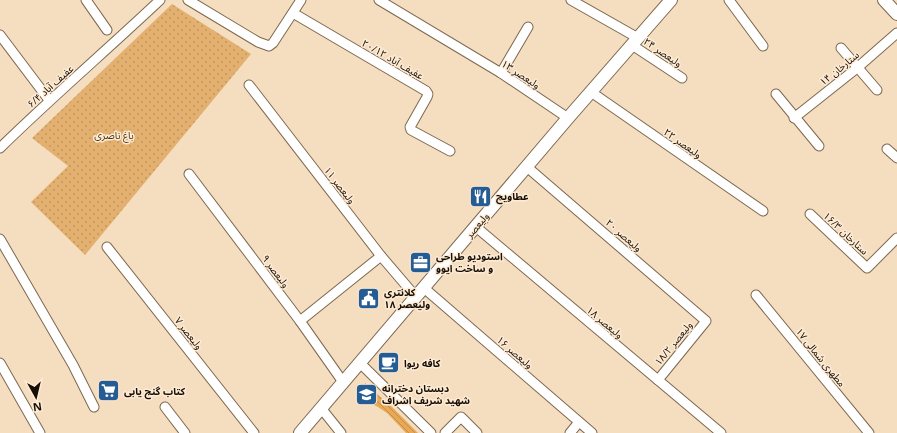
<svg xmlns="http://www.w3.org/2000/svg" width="897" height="433" viewBox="0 0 897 433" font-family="'Open Sans','Noto Sans Arabic',sans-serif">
<defs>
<pattern id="park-dots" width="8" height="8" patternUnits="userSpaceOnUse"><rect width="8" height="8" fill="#e3b06f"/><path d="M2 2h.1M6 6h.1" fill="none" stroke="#c2965f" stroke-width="1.8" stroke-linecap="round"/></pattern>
<pattern id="building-back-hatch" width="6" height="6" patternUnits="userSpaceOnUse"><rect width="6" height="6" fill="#e7a956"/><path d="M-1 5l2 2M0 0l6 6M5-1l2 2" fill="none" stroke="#c59049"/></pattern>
</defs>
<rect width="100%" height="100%" fill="#f5ddc0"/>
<!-- park -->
<polygon fill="url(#park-dots)" points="172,4 251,54 85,255 31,202 68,166 32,138"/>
<!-- building -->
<polygon fill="url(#building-back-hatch)" points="365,383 392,407 418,433 406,433 387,413 358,394"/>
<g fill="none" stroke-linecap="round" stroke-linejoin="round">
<defs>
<g id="minor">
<polyline points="86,0 107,30"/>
<polyline points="188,0 258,42 269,46 273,43 301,0"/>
<polyline points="379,0 501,73 568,118"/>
<polyline points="571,0 638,38"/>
<polyline points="729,0 763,46"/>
<polyline points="293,13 426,91 428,94 427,97 410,127 411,130 450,151"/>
<polyline points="0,35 49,100"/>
<polyline points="632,45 682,78"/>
<polyline points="841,48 877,90"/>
<polyline points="501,73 528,27"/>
<polyline points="249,85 381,256 416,297"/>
<polyline points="591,92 763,211"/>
<polyline points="776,94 819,146"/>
<polyline points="794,118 857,68 897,33"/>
<path d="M0 148C52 97 107 50 160 0"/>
<polyline points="887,149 897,158"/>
<polyline points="527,167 706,321 658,380"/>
<polyline points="189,174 300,321 343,382"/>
<polyline points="810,214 867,268 897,238"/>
<polyline points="476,227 721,433"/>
<polyline points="0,239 73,365 94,407"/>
<polyline points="107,247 254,433"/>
<polyline points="424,288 592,433"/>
<polyline points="756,295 869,433"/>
<polyline points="300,321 381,256"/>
<polyline points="0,363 40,433"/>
<polyline points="360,363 431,433"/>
<polyline points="165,407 185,433"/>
<polyline points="321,408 341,433"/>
<polyline points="445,433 461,417 477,433"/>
<polyline points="570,433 579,422"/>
</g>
<g id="major">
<polyline points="884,0 897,14"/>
<polyline points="300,433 568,118 671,0"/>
</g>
</defs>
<!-- minor casing -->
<use href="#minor" stroke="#7d684f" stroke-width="11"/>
<!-- major casing -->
<use href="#major" stroke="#7d684f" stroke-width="14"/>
<!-- minor -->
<use href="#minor" stroke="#fff" stroke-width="9"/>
<!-- major -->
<use href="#major" stroke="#fff" stroke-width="12"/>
</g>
<!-- icons -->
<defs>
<symbol id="restaurant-square" viewBox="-11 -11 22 22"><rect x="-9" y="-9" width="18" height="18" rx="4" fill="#265c94" stroke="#feebd4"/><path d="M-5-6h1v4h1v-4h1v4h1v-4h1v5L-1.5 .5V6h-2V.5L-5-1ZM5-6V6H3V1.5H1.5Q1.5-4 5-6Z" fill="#fff"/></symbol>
<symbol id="office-square" viewBox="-11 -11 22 22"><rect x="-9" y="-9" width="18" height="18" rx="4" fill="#265c94" stroke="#feebd4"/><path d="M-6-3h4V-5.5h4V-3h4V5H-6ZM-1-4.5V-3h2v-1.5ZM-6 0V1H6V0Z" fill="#fff"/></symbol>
<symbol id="civic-square" viewBox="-11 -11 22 22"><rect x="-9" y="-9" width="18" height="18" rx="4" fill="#265c94" stroke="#feebd4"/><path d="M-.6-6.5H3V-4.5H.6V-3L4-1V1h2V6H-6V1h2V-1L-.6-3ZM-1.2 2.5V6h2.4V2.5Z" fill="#fff"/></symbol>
<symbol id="cafe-square" viewBox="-11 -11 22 22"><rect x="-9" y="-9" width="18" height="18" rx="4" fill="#265c94" stroke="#feebd4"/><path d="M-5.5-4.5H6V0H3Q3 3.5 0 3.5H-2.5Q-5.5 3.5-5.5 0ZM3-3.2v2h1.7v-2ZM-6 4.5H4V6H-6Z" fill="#fff"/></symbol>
<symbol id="supermarket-square" viewBox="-11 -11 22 22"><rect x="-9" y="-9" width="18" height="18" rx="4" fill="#265c94" stroke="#feebd4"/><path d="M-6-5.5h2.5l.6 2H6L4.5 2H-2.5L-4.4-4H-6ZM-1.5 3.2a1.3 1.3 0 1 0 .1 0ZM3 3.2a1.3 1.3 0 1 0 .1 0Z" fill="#fff"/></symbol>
<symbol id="school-square" viewBox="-11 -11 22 22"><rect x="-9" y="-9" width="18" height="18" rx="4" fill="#265c94" stroke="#feebd4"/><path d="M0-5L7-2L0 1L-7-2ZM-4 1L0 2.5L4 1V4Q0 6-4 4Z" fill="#fff"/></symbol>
</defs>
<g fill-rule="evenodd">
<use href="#restaurant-square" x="468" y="184" width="25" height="25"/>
<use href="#office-square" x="408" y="250" width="25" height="25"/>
<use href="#civic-square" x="356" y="286" width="25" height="25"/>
<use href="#cafe-square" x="376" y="350" width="25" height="25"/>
<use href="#supermarket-square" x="96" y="378" width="25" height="25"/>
<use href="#school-square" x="354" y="382" width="25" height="25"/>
</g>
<g text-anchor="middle" stroke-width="3" stroke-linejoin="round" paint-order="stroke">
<!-- street labels -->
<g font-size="10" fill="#160e05" stroke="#feebd4">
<text transform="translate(663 52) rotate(34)" y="4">۲۴ ولیعصر</text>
<text transform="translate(393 59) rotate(30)" y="4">عفیف آباد ۲۰/۱۲</text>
<text transform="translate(839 68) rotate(-39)" y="4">۱۴ ستارخان</text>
<text transform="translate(521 74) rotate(33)" y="4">۱۳ ولیعصر</text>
<text transform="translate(50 86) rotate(-42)" y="4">عفیف آباد ۶/۴</text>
<text transform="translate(683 143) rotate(35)" y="4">۲۲ ولیعصر</text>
<text transform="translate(340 185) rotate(52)" y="4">۱۱ ولیعصر</text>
<text transform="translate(477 225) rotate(-50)" y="4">ولیعصر</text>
<text transform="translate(846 233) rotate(43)" y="4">۱۶/۳ ستارخان</text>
<text transform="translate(624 235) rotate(41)" y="4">۲۰ ولیعصر</text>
<text transform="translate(276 271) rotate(53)" y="4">۹ ولیعصر</text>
<text transform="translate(605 322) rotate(40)" y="4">۱۸ ولیعصر</text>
<text transform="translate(189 333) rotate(52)" y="4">۷ ولیعصر</text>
<text transform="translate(673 343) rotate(-51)" y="4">۱۸/۲ ولیعصر</text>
<text transform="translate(515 352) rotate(41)" y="4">۱۶ ولیعصر</text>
<text transform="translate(821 357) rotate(51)" y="4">۱۷ مطهری شمالی</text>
</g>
<!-- park labels -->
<g font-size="10" fill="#503714" stroke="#feebd4">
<text x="114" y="139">باغ ناصری</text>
</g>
<!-- poi labels -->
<g font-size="10" font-weight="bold" fill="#160e05" stroke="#feebd4" text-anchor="start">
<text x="496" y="200">عطاویچ</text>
<text x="436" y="260">استودیو طراحی<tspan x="436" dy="12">و ساخت ایوو</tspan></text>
<text x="384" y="296">کلانتری<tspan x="384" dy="12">۱۸ ولیعصر</tspan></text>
<text x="404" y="367">کافه ریوا</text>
<text x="382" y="392">دبستان دخترانه<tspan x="382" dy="12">شهید شریف اشراف</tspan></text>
<text x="124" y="395">کتاب گنج یابی</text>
</g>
</g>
<!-- north arrow -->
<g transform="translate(36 397) rotate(172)" stroke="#feebd4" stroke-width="3" paint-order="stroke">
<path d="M0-3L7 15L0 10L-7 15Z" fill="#160e05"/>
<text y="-6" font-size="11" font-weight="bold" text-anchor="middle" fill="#160e05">N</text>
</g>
</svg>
